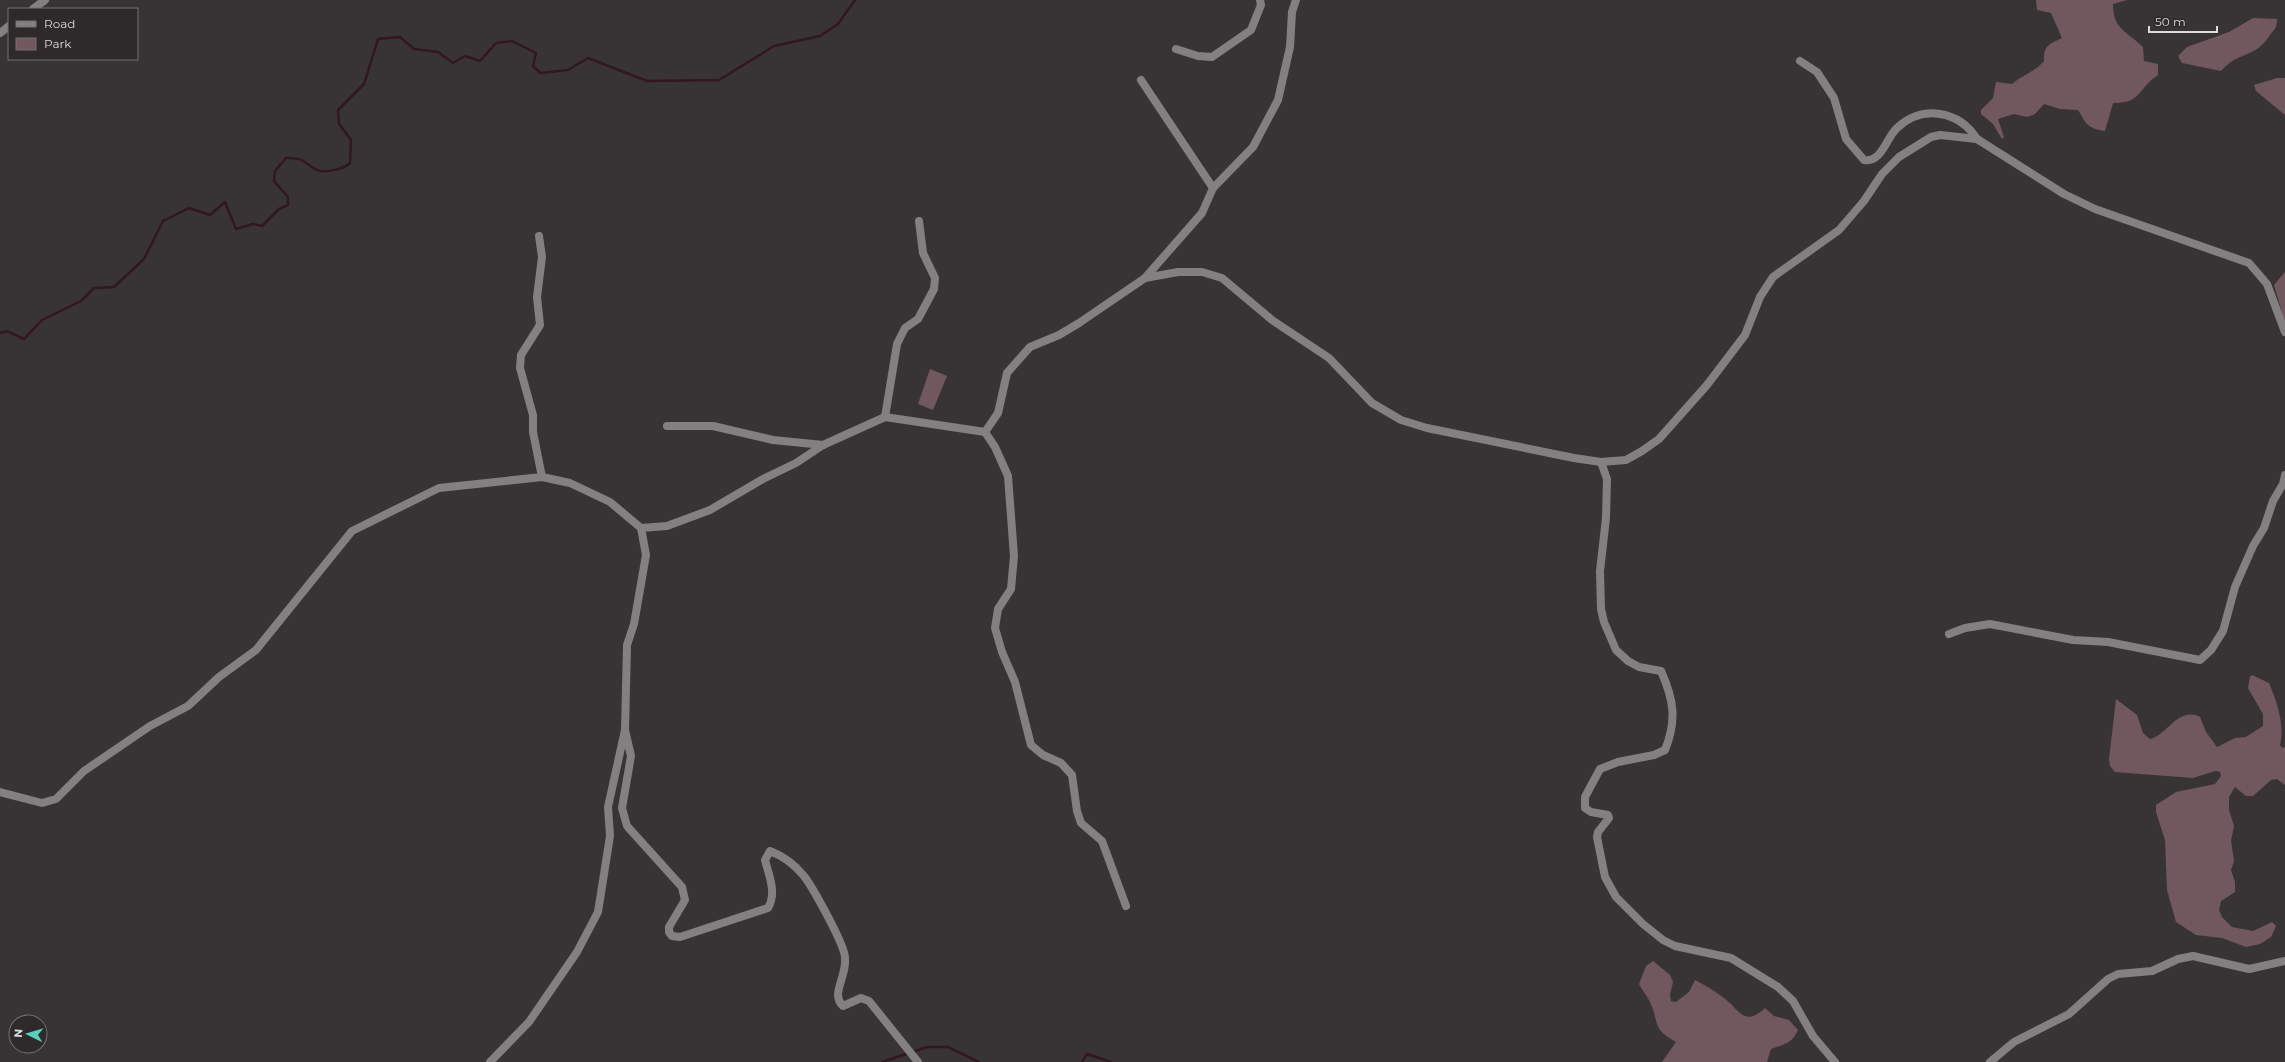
<svg xmlns="http://www.w3.org/2000/svg" width="2285" height="1062" viewBox="0 0 2285 1062" font-family="Montserrat,sans-serif">
<rect width="100%" height="100%" fill="#383435"/>
<!-- green -->
<g fill="#70585e">
<path d="M2036 0H2127L2113 4C2113 30 2127 31 2143 47L2144 61 2158 64V75C2138 88 2141 104 2113 103L2105 131C2086 128 2087 124 2078 110L2060 109 2044 104 2035 114 2027 117 2014 114 1998 119 2004 137 2002 139 1993 124 1981 114V110L1993 98 1996 82 2012 84C2022 75 2036 71 2044 61 2043 46 2049 44 2062 38L2051 13 2037 10Z"/>
<path d="M2253 18 2277 19C2277 29 2274 29 2270 35 2254 60 2239 50 2221 71L2182 63 2178 56 2187 47 2229 32Z"/>
<polygon points="2277,78 2285,78 2285,115 2256,91 2254,85"/>
<polygon points="2285,272 2285,323 2274,285"/>
<polygon points="930,369 947,376 933,410 918,404"/>
<path d="M2252 675 2269 683C2277 702 2285 725 2280 745L2282 748 2285 747V785L2277 779 2271 780 2253 796H2246L2235 787 2229 797V810L2234 826 2231 841 2234 861 2231 870 2235 882V892L2221 901 2219 910 2222 917 2232 927 2253 931 2272 922 2276 926 2271 937 2260 944 2246 947 2222 938 2196 935 2176 922 2167 890 2165 840 2156 812V805L2176 792 2215 784 2221 776 2220 772 2215 771 2193 778 2115 772 2110 766 2109 759 2116 699 2137 715 2143 733 2150 739C2168 735 2178 706 2200 717L2206 732 2217 747 2235 738 2246 737 2263 726V714L2248 688 2250 677Z"/>
<path d="M1653 961 1670 975 1673 982 1670 995 1671 1001 1676 1002 1689 992 1695 980C1705 985 1715 991 1724 998 1739 1009 1744 1028 1765 1008L1774 1016 1789 1020 1798 1030C1792 1044 1784 1044 1771 1049L1767 1062H1662L1676 1042C1651 1028 1660 1024 1650 1002 1647 996 1642 990 1639 984L1646 966Z"/>
</g>
<g fill="none" stroke-linecap="round" stroke-linejoin="round">
<!-- stream -->
<g stroke="#32171f" stroke-width="2.5">
<path d="M0 333 7 331 24 339 42 320 81 301 94 288 114 287 144 259 163 221 189 208 210 215 225 202 236 229 253 224 262 226 279 209 288 205V197L274 181 275 171 286 158C309 157 305 167 320 171 328 172 344 169 350 163L351 140 339 124 338 110 364 84 378 39 400 37 414 49 438 52 453 63 465 56 480 61 496 43 512 41 536 53 533 66 540 73 568 70 588 58 647 81 719 80 774 46 820 36 838 24 855 0"/>
<polyline points="882,1062 927,1047 948,1047 979,1062"/>
<polyline points="1082,1062 1087,1054 1111,1062"/>
</g>
<!-- minor -->
<g stroke="#828080" stroke-width="8">
<polyline points="33,9 45,0"/>
<polyline points="0,33 9,26"/>
<polyline points="1176,49 1198,56 1212,57 1251,30 1261,5 1260,0"/>
<path d="M1800 61 1817 72 1834 98 1846 139 1864 160C1882 163 1886 138 1897 128 1923 104 1959 111 1977 139"/>
<polyline points="1141,80 1213,188 1202,213 1145,278"/>
<polyline points="1213,188 1253,147 1278,100 1290,47 1292,12 1296,0"/>
<polyline points="539,236 542,257 537,297 540,325 521,355 520,368 533,415 533,432 542,477"/>
<polyline points="885,417 897,344 905,328 918,319 934,289 935,278 923,253 919,221"/>
<polyline points="667,426 713,426 773,440 823,445"/>
<polyline points="985,432 995,447 1008,476 1014,556 1011,589 998,609 995,628 1002,652 1015,682 1031,745 1043,755 1061,763 1072,775 1077,811 1081,823 1102,841 1126,906"/>
<path d="M1601 462 1607 479 1606 518 1600 571 1601 609 1604 622 1616 650 1628 661 1639 667 1661 671C1674 700 1677 720 1665 750L1654 755 1618 762 1600 769 1585 797V808L1591 812 1608 815 1609 818 1598 832 1597 837 1605 877 1616 897 1643 924 1663 940 1675 946 1731 958 1778 987 1793 1001 1813 1036 1835 1062"/>
<polyline points="1949,634 1965,628 1990,624 2073,640 2108,642 2200,660 2211,650 2223,631 2235,587 2253,546 2264,528 2273,501 2283,484 2285,475"/>
<path d="M625 730 631 756 622 808 627 826 682 887 685 900 669 927V932L672 936 680 937 768 908C777 893 769 876 765 860L770 851C783 856 795 865 804 876 813 888 845 945 845 958 847 977 830 994 843 1006L861 998 869 1001 918 1062"/>
<polyline points="0,792 42,803 56,799 84,771 150,726 188,706 219,677 256,650 352,531 439,488 542,477 570,483 610,502 641,528 667,526 710,510 763,479 796,463 823,445 885,417 985,432 998,413 1007,373 1030,347 1059,335 1079,323 1145,278 1178,272 1202,272 1222,278 1272,320 1329,358 1372,403 1401,420 1427,428 1574,458 1601,462 1626,460 1642,451 1659,439 1707,385 1745,335 1760,297 1773,277 1839,230 1864,201 1882,174 1899,157 1931,137 1940,135 1977,139 2064,194 2095,209 2249,263 2267,284 2285,332"/>
<polyline points="490,1062 529,1022 577,952 598,912 610,836 608,807 625,730 627,645 634,624 646,555 641,528"/>
<polyline points="1990,1062 2014,1042 2069,1014 2108,979 2118,974 2152,971 2178,959 2193,956 2249,969 2285,961"/>
</g>
</g>
<!-- legend -->
<rect x="8" y="8" width="130" height="52" fill="#2e2a2b" stroke="#747071"/>
<rect x="16" y="21" width="20" height="6" fill="#828080" stroke="#747071"/>
<text x="44" y="28" font-size="12" fill="#dddada">Road</text>
<rect x="16" y="38" width="20" height="12" fill="#70585e" stroke="#747071"/>
<text x="44" y="48" font-size="12" fill="#dddada">Park</text>
<!-- north arrow -->
<g transform="translate(28 1034) rotate(275)"><circle r="19" fill="#2e2a2b" stroke="#747071"/>
<path d="M0-3L7 15L0 10L-7 15Z" fill="#5acebd"/>
<text y="-6" font-size="11" font-weight="bold" text-anchor="middle" fill="#dddada">N</text>
</g>
<!-- scale -->
<path d="M2149 26v6h68v-6" fill="none" stroke="#dddada" stroke-width="2"/>
<text x="2155" y="26" font-size="12" fill="#dddada" stroke="#2e2a2b" stroke-width="3" paint-order="stroke">50 m</text>
</svg>
